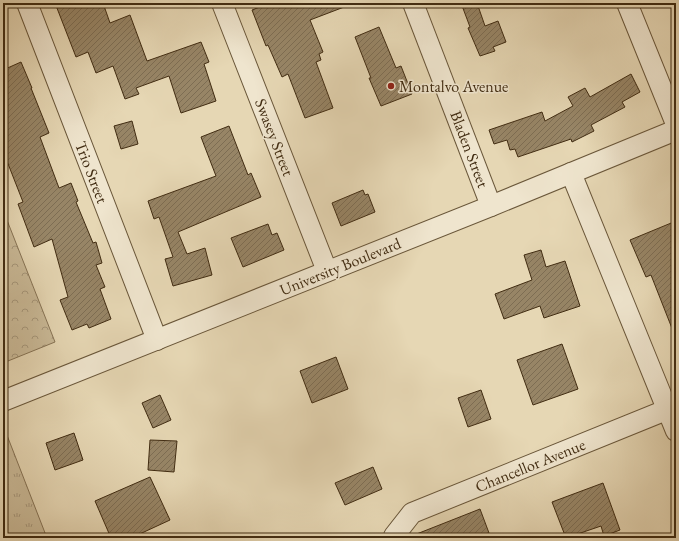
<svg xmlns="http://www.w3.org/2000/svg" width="679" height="541" viewBox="0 0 679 541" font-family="'EB Garamond',serif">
<defs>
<pattern id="grass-tufts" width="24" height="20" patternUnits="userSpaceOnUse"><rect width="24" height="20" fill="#caba98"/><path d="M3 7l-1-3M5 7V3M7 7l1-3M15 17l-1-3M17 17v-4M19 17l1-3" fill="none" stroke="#a6977b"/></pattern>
<pattern id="forest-crowns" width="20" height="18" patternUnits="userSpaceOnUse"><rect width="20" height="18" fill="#caba98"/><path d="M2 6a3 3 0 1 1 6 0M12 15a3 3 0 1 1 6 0" fill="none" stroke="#a6977b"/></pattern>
<pattern id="building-hatch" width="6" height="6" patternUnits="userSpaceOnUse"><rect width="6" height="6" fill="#978566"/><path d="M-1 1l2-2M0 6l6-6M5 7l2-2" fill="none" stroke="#7d6d53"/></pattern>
</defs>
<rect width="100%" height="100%" fill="#e6d7b4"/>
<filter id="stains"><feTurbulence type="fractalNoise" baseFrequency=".005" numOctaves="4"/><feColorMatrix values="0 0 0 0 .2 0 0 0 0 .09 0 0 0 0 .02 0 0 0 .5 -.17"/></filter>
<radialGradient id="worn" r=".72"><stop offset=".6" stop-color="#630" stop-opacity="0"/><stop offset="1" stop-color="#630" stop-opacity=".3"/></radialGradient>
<!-- grass -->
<polygon fill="url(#grass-tufts)" stroke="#867355" points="3,425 47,538 3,538"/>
<!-- forest -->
<polygon fill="url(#forest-crowns)" stroke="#867355" points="3,210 55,342 3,363"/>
<!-- building -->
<g fill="url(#building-hatch)" stroke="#412c12">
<polygon points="55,3 103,3 110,23 130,15 147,61 201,42 209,62 204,64 216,101 181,113 169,76 136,88 139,94 125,99 113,66 96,73 88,52 76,57"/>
<polygon points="270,3 351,3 352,4 310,20 323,52 319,54 321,60 316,62 333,108 305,118 288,74 282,77 268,45 266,46 252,10"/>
<polygon points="461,3 477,3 485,26 498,21 506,42 493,47 495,51 480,56 468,28 470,27"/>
<polygon points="379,27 396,68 401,66 412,94 381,106 369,78 371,78 355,37"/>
<polygon points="21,62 32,88 31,88 49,133 40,137 59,188 71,183 78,201 76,202 93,243 96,242 102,263 96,265 105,287 100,289 111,319 89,328 87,324 72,330 60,300 68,297 52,239 34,247 18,204 23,202 3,151 3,70"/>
<polygon points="631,74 640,92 622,102 625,107 591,125 594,131 572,142 571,139 518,157 515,149 510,150 507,140 494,144 489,130 542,112 545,121 573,106 568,97 585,88 590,97"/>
<polygon points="132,121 138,144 121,149 114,126"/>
<polygon points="229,126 248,175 251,173 261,197 178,232 187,254 205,248 212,275 173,286 165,259 173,257 159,217 154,219 148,201 216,176 201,137"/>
<polygon points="363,190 365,195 368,194 375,212 341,226 332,203"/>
<polygon points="676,221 676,336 675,336 651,275 646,277 630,240"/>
<polygon points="268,224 272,235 277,233 284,250 243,267 231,238"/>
<polygon points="541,250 546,267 565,261 580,306 544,318 540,306 504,319 495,294 532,280 524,255"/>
<polygon points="562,344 578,389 533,405 517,360"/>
<polygon points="336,357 348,389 312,403 300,371"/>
<polygon points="481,390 491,419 468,427 458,398"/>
<polygon points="160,395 171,420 153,428 142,403"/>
<polygon points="74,433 83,460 55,470 46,443"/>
<polygon points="150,440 177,441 174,472 148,470"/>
<polygon points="373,467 382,489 345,505 335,483"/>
<polygon points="150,477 170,520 131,538 111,538 95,501"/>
<polygon points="603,483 620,530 604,536 601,526 566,538 552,502"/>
<polygon points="480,509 489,533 476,538 409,538 409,537"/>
</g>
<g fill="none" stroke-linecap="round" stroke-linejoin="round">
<defs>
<g id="minor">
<polyline points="27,3 157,340"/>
<polyline points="222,3 327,271"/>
<polyline points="413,3 491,206"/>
<polyline points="627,3 676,124"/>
<polyline points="571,173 676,431"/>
<polyline points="3,401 491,206 676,130"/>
<polyline points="394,538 394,536 412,513 676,406"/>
</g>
</defs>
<!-- minor casing -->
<use href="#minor" stroke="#6a573a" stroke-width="22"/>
<!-- minor -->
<use href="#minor" stroke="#efe5ce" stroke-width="20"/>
</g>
<!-- markers -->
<circle fill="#8f2418" stroke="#efe5ce" stroke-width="1.5" cx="391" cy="86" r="4"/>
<g text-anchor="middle" stroke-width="3" stroke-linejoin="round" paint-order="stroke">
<!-- poi labels -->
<g font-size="16" fill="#412c12" stroke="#efe5ce" text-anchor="start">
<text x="399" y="92">Montalvo Avenue</text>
</g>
<!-- street labels -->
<g font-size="16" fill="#412c12" stroke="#efe5ce">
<text transform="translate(275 137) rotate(69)" y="6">Swasey Street</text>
<text transform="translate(470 149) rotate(69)" y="6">Bladen Street</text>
<text transform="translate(92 172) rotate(69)" y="6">Trio Street</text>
<text transform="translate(340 266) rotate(-22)" y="6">University Boulevard</text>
<text transform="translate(530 465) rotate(-22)" y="6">Chancellor Avenue</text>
</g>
</g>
<!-- margin -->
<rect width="679" height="541" fill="none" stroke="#e6d7b4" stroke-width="16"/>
<rect x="4" y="4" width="671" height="533" fill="none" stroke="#412c12" stroke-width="2"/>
<rect x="8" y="8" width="663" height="525" fill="none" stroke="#412c12"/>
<rect width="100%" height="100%" filter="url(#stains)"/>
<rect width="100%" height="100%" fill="url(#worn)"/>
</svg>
